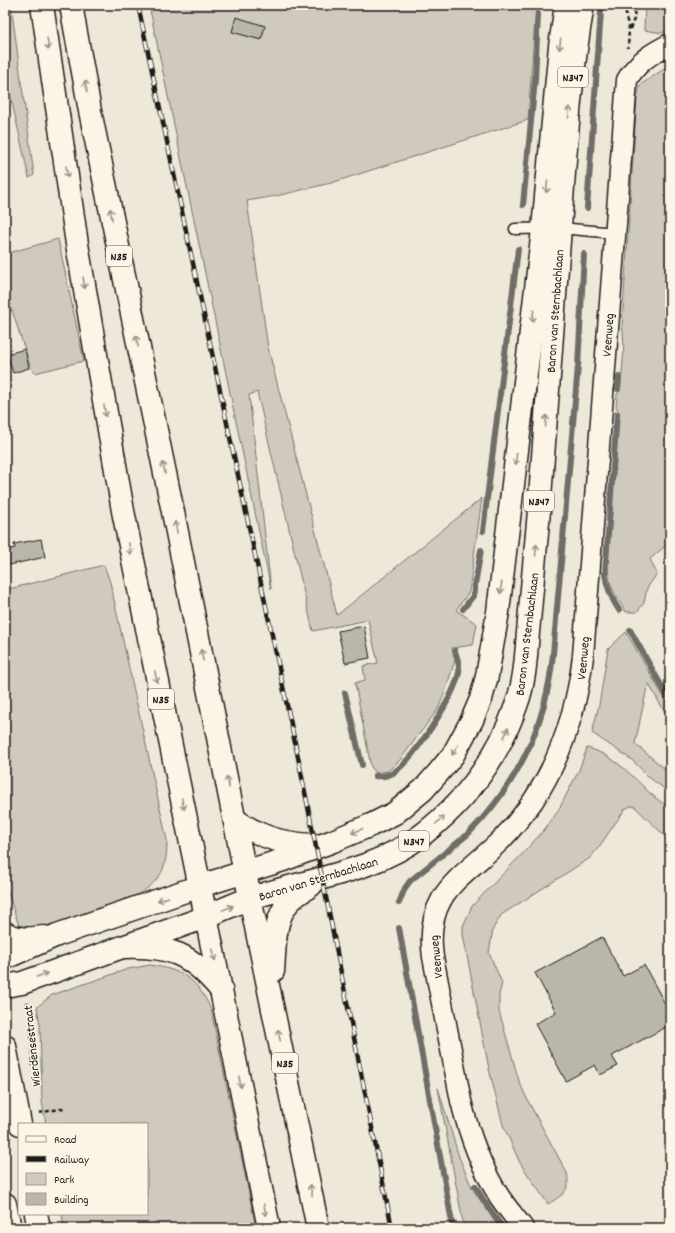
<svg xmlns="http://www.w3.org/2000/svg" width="675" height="1233" viewBox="0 0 675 1233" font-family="Dekko,sans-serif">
<rect width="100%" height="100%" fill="#eee8d9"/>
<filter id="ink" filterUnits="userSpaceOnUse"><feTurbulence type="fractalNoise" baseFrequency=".025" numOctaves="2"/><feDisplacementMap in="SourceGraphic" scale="8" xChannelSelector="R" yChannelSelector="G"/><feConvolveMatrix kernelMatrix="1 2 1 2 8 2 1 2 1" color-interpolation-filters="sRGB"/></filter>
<g filter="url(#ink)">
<!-- green -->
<g fill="#cfcabd" stroke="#76736c">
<polygon points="5,5 11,5 34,175 29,178 5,71"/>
<polygon points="149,5 536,5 528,120 331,183 276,196 247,201 268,348 337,615 482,498 469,592 456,610 477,624 473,645 452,648 455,660 445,692 438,709 400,760 388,771 376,773 371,767 355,683 365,680 363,666 378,663 368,620 313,631 257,392 249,395 271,589"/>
<polygon points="645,5 670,5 670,29 662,33 644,30"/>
<path d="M670 65V542L650 559 657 574 647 588 644 603 637 612H626C616 596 608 585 608 565L619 412 616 407 617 394 620 391C622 370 626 346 622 325L637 98 640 85Z"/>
<polygon points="58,239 84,361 35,373 31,369 12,310 5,312 5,254"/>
<path d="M104 565 110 582 167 840C167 868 162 880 137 895L49 926 37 928 19 926 5 884V590Z"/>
<polygon points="626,632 670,708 670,721 648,683 635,744 670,773 670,793 650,778 632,760 592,733 599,705 608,649"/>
<path d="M587 748C613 754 633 777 652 795 658 800 664 804 670 808V841L635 807 631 806 625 809 601 844 590 858 501 915 493 929 489 953 502 983 499 995V1011L519 1081 528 1101 567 1173C571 1192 562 1195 548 1204L520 1163 503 1125 489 1069 463 935V926L472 906 526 850 544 830 558 811 579 770Z"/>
<path d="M150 965C182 970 198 979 211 1010L256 1228H64L62 1214H147V1124H46L42 1102 40 1025 37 1007 52 995 128 969Z"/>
<polygon points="438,1088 459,1157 472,1188 499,1228 464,1228"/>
</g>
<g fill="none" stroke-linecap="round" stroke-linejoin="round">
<!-- stream -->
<g stroke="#6f6c67" stroke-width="6">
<polyline points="523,205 535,79 538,14"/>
<polyline points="587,208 601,11"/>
<polyline points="618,389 619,377"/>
<path d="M617 414 605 574C607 588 611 598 619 610"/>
<polyline points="483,531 518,249"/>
<polyline points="463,609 473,596 481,550"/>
<polyline points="630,630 670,701"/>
<polyline points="345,693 362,765"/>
<path d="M375 776C382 777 387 776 393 773 413 760 455 696 459 672 460 665 457 658 455 651"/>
<path d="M399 903 405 888 410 881 467 835C518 784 546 726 553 654L578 366 584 254"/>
<polyline points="399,928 453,1228"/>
<polyline points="475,1186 486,1204 503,1228"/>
</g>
</g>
<!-- building -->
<g fill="#bab6aa" stroke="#1c1c1c">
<polygon points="236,17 265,26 261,40 232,32"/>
<polygon points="25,349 29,368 13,373 7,354"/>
<polygon points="41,539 45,557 5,566 5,567 5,550 15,548 14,544"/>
<polygon points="364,626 370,658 345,663 338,631"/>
<polygon points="602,937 623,976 644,965 670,1013 670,1025 612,1056 618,1066 600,1075 595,1065 566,1081 535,1024 556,1012 535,973"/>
</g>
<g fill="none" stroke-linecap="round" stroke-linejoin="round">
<defs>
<polyline id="lane" points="515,229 560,228 615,233"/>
<path id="street" d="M523 1228C515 1217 506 1207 499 1196 481 1167 469 1134 461 1101L433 957C424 893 461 879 500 841 512 829 523 815 533 801 562 757 577 708 583 656L627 80C637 62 652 53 670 44"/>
<g id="secondary">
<path d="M5 933C17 940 30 939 44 937"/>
<polyline points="5,958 57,935 200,886"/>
<polyline points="5,986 22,983 206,917"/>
<polyline points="5,1046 20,1124"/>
<polyline points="5,1204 10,1228"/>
<polyline points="36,1214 39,1228"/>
</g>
<g id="primary">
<polyline points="42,5 77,244 123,511 221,990 269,1228"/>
<polyline points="71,5 90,111 172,507 250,898 318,1228"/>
<path d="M235 820C262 838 283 844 314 845"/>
<polyline points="200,886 283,860 333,841 371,825 395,813 423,790 439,772 453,755 472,720 481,699 487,676 498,612 543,229 560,46 566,5"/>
<path d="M206 917C221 910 236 903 252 898 308 879 374 872 422 835 466 801 499 756 517 703 525 681 526 656 528 632 532 592 535 552 539 511 546 421 553 331 559 241 565 162 569 83 583 5"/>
<path d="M123 947C170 945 191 954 221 990"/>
<path d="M273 971C275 949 273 919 289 902 295 895 304 890 311 885"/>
</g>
</defs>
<!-- lane casing -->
<use href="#lane" stroke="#1c1c1c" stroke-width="13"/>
<!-- street casing -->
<use href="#street" stroke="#1c1c1c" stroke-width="23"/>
<!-- secondary casing -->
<use href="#secondary" stroke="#1c1c1c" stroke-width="25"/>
<!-- primary casing -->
<use href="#primary" stroke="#1c1c1c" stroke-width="25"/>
<!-- path -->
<g stroke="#1c1c1c" stroke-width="2.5" stroke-dasharray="4 3" stroke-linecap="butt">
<polyline points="626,5 626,17 629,29 628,48"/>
<polyline points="630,29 634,19 635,5"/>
<polyline points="5,899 8,913"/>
<polyline points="27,1002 31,1019 32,1066"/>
<polyline points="39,1113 64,1108"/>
</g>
<!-- lane -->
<use href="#lane" stroke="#fcf5e5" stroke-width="10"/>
<!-- street -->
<use href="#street" stroke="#fcf5e5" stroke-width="20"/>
<!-- secondary -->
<use href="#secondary" stroke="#fcf5e5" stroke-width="22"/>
<!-- primary -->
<use href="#primary" stroke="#fcf5e5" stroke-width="22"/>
<defs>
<polyline id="rail" points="138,5 298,757 392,1228"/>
</defs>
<!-- rail casing -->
<use href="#rail" stroke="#1c1c1c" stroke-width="4.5"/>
<!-- rail -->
<use href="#rail" stroke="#fcf5e5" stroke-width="3" stroke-dasharray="9" stroke-linecap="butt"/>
</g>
<!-- one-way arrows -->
<defs><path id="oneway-shaft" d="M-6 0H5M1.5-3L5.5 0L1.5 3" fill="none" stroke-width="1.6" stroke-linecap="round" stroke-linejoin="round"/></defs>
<g stroke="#97938b">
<use href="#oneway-shaft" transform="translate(48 44) rotate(82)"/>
<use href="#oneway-shaft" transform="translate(560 44) rotate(97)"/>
<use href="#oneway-shaft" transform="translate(86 86) rotate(-100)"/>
<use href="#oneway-shaft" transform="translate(569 112) rotate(-85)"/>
<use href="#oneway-shaft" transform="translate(67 172) rotate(82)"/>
<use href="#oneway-shaft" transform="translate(547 187) rotate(95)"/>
<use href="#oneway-shaft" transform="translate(111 214) rotate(-101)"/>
<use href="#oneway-shaft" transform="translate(84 283) rotate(81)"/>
<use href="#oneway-shaft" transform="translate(533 316) rotate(97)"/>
<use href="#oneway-shaft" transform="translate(137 341) rotate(-102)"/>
<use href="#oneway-shaft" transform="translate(105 411) rotate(80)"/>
<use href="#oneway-shaft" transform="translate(546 421) rotate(-85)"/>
<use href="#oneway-shaft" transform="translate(516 459) rotate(97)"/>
<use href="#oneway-shaft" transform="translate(164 468) rotate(-102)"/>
<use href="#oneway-shaft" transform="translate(176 527) rotate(-101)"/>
<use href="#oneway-shaft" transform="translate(130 549) rotate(79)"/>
<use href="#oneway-shaft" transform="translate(536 550) rotate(-85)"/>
<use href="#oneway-shaft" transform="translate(501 588) rotate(97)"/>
<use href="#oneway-shaft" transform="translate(202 655) rotate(-101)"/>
<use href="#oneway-shaft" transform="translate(156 677) rotate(78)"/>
<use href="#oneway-shaft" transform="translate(506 733) rotate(-67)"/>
<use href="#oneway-shaft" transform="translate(455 750) rotate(122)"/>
<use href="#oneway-shaft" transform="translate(228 782) rotate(-101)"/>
<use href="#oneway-shaft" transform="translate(183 804) rotate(78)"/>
<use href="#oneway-shaft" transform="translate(440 820) rotate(-42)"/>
<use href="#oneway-shaft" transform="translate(357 831) rotate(157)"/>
<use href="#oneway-shaft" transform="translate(163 899) rotate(161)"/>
<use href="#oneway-shaft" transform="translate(228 908) rotate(-22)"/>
<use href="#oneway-shaft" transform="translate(214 955) rotate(78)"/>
<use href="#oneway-shaft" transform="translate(42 975) rotate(-19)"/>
<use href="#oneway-shaft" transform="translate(279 1035) rotate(-102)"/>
<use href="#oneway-shaft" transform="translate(240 1082) rotate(79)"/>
<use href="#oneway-shaft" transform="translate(311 1190) rotate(-102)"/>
<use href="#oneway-shaft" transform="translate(265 1210) rotate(79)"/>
</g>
</g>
<g text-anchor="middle" stroke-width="3" stroke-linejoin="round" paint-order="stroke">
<!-- shield labels -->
<g fill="#fcf5e5" stroke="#5f5d58" stroke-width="1">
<rect x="558" y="67" width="30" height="20" rx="3"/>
<rect x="106" y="246" width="26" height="20" rx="3"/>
<rect x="524" y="491" width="30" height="20" rx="3"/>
<rect x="148" y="689" width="26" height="20" rx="3"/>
<rect x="399" y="831" width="30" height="20" rx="3"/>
<rect x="272" y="1053" width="26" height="20" rx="3"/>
</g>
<g font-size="12" font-weight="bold" fill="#1c1c1c">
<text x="573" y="81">N347</text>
<text x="119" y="260">N35</text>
<text x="539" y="505">N347</text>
<text x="161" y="703">N35</text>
<text x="414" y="845">N347</text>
<text x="285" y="1067">N35</text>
</g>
<!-- street labels -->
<g font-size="13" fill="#1c1c1c" stroke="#fcf5e5">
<text transform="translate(554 311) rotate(-86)" y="5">Baron van Sternbachlaan</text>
<text transform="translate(607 335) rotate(-86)" y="5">Veenweg</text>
<text transform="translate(526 634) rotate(-83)" y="5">Baron van Sternbachlaan</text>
<text transform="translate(582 658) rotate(-85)" y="5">Veenweg</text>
<text transform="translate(318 878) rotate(-17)" y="5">Baron van Sternbachlaan</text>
<text transform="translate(435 957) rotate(-96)" y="5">Veenweg</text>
<text transform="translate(31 1046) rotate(-96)" y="5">Wierdensestraat</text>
</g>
</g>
<!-- margin -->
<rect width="675" height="1233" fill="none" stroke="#fcf5e5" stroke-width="20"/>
<rect x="10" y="10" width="655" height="1213" fill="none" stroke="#1c1c1c" stroke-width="1.5" filter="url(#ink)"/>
<!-- legend -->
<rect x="18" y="1123" width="130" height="92" fill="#fcf5e5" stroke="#a29e95"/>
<rect x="26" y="1136" width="20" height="6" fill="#fcf5e5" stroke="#a29e95"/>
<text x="54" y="1143" font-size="12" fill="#1c1c1c">Road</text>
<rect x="26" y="1156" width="20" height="6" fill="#1c1c1c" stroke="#a29e95"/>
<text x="54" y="1163" font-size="12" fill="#1c1c1c">Railway</text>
<rect x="26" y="1173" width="20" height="12" fill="#cfcabd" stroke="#a29e95"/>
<text x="54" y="1183" font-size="12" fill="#1c1c1c">Park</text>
<rect x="26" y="1193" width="20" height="12" fill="#bab6aa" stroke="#a29e95"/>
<text x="54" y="1203" font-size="12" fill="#1c1c1c">Building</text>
</svg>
